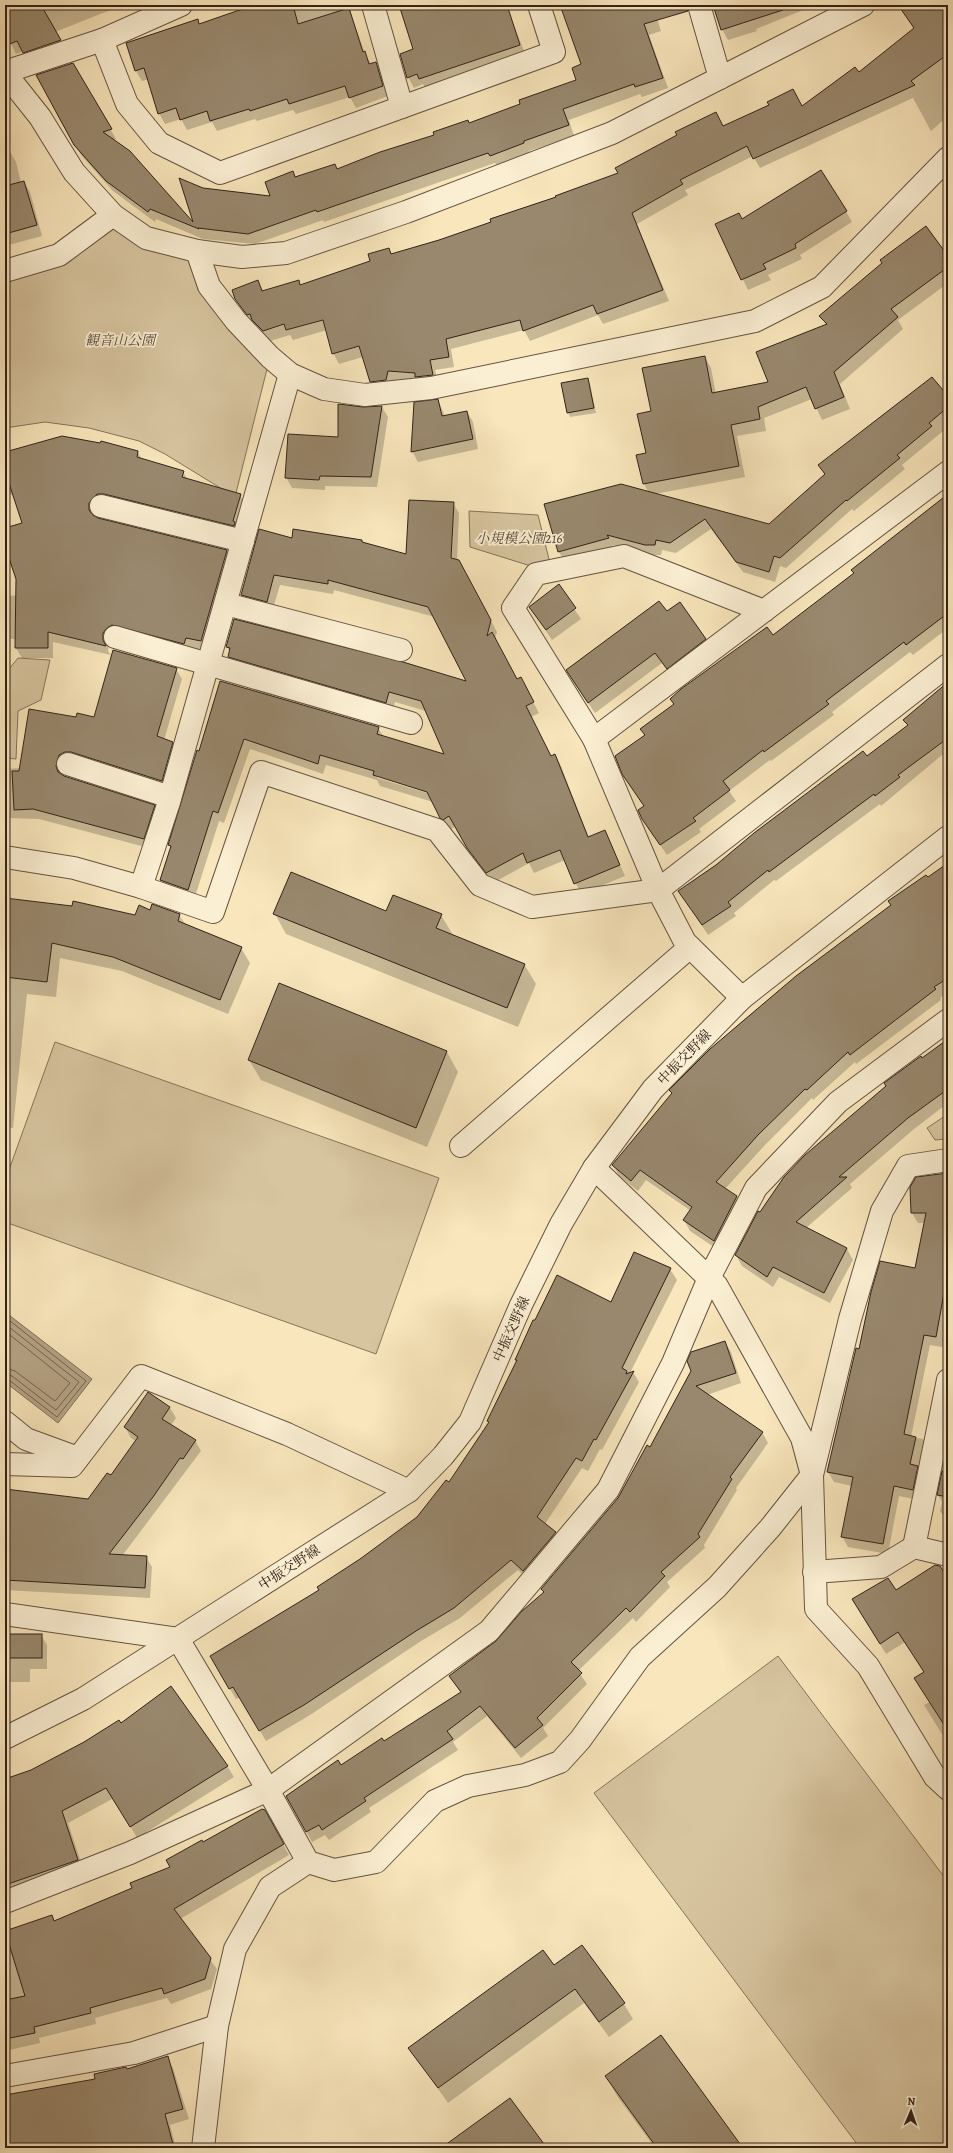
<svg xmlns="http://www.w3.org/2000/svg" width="953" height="2153" viewBox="0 0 953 2153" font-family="Alegreya,'Noto Serif JP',serif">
<rect width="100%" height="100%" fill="#f9e6bc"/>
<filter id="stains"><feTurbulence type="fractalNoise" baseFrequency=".005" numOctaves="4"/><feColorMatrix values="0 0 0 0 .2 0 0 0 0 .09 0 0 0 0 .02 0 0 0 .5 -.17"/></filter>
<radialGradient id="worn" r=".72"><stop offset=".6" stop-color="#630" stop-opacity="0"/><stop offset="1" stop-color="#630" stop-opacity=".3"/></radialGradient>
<!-- green -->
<g fill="#d7c5a0" stroke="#84745c">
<polygon points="113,228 189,259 268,365 235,497 165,454 139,441 89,428 45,422 5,428 5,282 64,265"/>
<polygon points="469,511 538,515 550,563 534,567 470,547"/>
<polygon points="18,658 50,660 41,700 18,711 16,759 5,758 5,674"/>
<polygon points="55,1042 439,1178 376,1354 5,1222 5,1181"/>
<polygon points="948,1114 948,1139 935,1140 927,1128"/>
<polygon points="778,1656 948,1882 948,2144 943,2148 860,2148 594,1793"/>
</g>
<!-- water -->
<polygon fill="#b5a385" stroke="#816f5a" points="5,1312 92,1379 58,1423 5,1382"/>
<!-- shadow -->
<g fill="#0003" fill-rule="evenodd">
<polygon points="5,5 123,5 55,32 66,51 30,63 23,51 16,54 5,31"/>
<polygon points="257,5 348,5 365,54 371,64 376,63 382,73 388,96 356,108 350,97 296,114 293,110 257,121 255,119 217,131 212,122 187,130 181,119 165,124 159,113 149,79 142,81 136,71 127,44 197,20 200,25"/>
<polygon points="401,5 506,5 526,56 426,89 423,84 414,88 408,77 414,50"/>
<polygon points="562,5 653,5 661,31 649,35 668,88 642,97 640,94 569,120 574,136 529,151 530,153 497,166 495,163 324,222 323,220 255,244 203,239 156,219 155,222 113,191 81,155 75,144 73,64 116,139 113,140 195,226 203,189 271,198 293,172 296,178 337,170 522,105 578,81 583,65"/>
<polygon points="714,5 816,5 756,29 757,31 728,40 722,29"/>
<polygon points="914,5 948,5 948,116 931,131 913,98 760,168 753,156 685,190 688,195 637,224 669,301 603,324 598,315 530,341 524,330 451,349 454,367 435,370 439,385 393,381 392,390 377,392 371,382 363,357 339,364 333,353 327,330 293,340 290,335 270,341 256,324 254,325 236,299 258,281 264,292 298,281 301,286 371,261 389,249 392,254 440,241 619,174 723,127 803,108 859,73 914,29 904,12"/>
<polygon points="10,152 16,162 21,183 24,182 30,192 42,236 5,246 5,153"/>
<polygon points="846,211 852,222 800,255 802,259 768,275 771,280 748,290 716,224 742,220"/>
<polygon points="948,258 948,283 898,320 903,329 840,384 850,409 822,420 812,399 764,418 766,431 737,436 745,477 655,494 769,526 825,476 819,465 948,397 948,427 902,465 905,469 854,511 852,509 786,568 780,566 775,582 743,572 711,529 676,553 662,550 661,555 652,555 612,545 614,548 565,562 559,552 649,493 644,484 638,456 647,454 652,411 705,357 711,368 716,394 770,383 826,325 821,316"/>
<polygon points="587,379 590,384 596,413 570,417 568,412"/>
<polygon points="438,400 445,416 467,412 473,422 478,449 418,462 412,451"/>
<polygon points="382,407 388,417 377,487 325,486 325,490 292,488 286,477 339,438 363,408"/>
<polygon points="138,452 142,460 183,472 188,480 240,495 246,505 239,530 94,513 94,517 227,551 233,561 207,651 192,648 190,654 109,644 108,651 111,655 53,642 53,658 22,658 16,648 16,639 5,639 5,596 22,595 5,543 5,529 23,523 14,494 5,496 5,453"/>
<polygon points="948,494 948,628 913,655 910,652 832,712 834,715 771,761 770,760 729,791 736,801 699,829 701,832 667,855 642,819 645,807 645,736 641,729 674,705 671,699 773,637 854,573 853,570"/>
<path d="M453 503 459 513 457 560 465 572 497 632 495 639 517 680 525 687 539 713 531 717 551 757 555 755 561 766 589 838 605 831 625 876 581 894 565 860 534 873 529 863 493 883 475 859 456 826 450 830 447 828 433 802 380 786 377 780 326 765 323 774 250 749 224 823 219 821 194 900 167 891 161 880 171 848 169 845 221 682 378 728 384 737 446 756 426 711 395 702 392 713 235 667 229 657 230 652 227 647 468 682 435 617 334 590 333 594 280 585 272 612 248 605 242 595 293 539 362 543 407 555ZM377 775 432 792 431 794 377 778Z"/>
<polygon points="559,586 581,619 552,640 530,607"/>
<polygon points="667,613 706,639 712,650 673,678 662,663 595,713 573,681"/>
<polygon points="176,669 182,679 164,740 172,743 178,753 167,791 61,771 62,776 154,806 160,816 149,848 39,819 5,818 5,769 21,768 76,718 95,718"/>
<polygon points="948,682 948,750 881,806 880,804 776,881 774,880 734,913 736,916 708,935 679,891 908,726 904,720"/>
<polygon points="948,864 948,992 940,998 941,1000 856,1064 855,1062 813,1100 812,1098 764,1146 725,1189 737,1197 743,1208 720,1251 690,1231 684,1220 691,1211 646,1180 638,1191 619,1176 613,1165 710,1050 746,1018 837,945"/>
<polygon points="5,899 136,916 151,911 179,915 186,925 241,948 250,963 228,1014 122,971 60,958 56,997 27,994 13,1128 5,1127"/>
<polygon points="275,914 441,915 453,935 524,964 536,984 518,1027 286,934"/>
<polygon points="948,1040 948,1103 914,1129 850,1184 852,1188 806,1228 847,1249 853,1260 830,1303 779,1277 773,1287 742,1266 736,1255 761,1214 922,1060"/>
<polygon points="447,1052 458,1072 427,1147 261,1080 249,1060"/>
<polygon points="948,1177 948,1348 930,1345 911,1437 923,1439 929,1450 919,1500 899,1496 888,1554 848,1547 842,1536 852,1486 834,1482 828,1472 857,1349 860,1350 916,1269 925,1223 918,1223 912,1213"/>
<polygon points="670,1269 677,1280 630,1373 633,1372 639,1382 602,1450 600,1449 588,1471 582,1468 545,1524 555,1533 561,1543 529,1581 518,1570 460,1618 421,1641 310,1715 266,1741 240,1697 236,1699 211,1657 321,1591 418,1517 449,1483 489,1423 488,1421 518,1362 516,1360"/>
<polygon points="725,1342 731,1352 741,1383 707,1395 762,1432 768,1443 736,1488 737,1490 704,1545 705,1548 667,1582 670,1587 636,1622 633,1618 578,1671 587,1684 543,1728 548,1736 521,1758 487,1716 453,1742 458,1750 369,1808 371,1812 329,1840 325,1835 312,1842 287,1796 383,1742 461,1693 450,1676 497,1642 544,1593 542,1589 618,1498 650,1448"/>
<polygon points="148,1394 170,1408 176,1418 171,1425 195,1440 201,1451 122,1556 146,1557 152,1567 150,1598 5,1590 5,1489 88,1500 111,1477 136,1441 131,1438 125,1427"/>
<polygon points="948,1448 948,1522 940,1511 942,1502 938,1495"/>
<polygon points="948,1580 948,1744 924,1705 930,1702 925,1672 905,1642 886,1654 859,1610 896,1591"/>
<polygon points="5,1634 41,1635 47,1645 47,1669 30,1669 30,1682 5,1682"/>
<polygon points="120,1724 227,1766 234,1777 137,1838 114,1798 68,1823 84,1871 5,1898 5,1780 31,1771"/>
<polygon points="264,1811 289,1855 180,1919 217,1969 211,1989 171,2004 167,1998 95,2018 96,2024 39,2038 40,2043 5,2051 5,1948 10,1947 5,1932 52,1916 55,1922 134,1889 172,1868 203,1843"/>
<polygon points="582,1947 624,2004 633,2019 609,2037 584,2003 448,2103 409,2048 554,1967"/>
<polygon points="167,2058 173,2068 189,2119 170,2125 176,2148 5,2148 5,2095 96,2080"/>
<polygon points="606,2076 741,2148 655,2148 617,2096"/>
</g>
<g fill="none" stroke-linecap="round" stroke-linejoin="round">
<!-- shore -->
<g stroke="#74624f" stroke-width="1">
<polyline points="5,1317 86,1381 57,1417 9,1380 5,1379"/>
<polyline points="5,1324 79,1382 56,1410 12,1376 5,1374"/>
<polyline points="5,1331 70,1383 55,1401 15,1371 5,1368"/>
</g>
</g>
<!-- building -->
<g fill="#99886e" stroke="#322219">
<polygon points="5,5 41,5 61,40 23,53 17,41 5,46"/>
<polygon points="254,5 293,5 298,24 349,8 363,52 365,51 369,64 376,62 383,86 349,98 345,86 289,104 287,99 250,111 249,109 210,121 207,111 180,120 176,108 158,114 144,68 135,71 126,43 198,19 199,24"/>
<polygon points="399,5 507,5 520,45 419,79 417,74 407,78 400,54 413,49"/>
<polygon points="560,5 687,5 688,11 644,24 663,78 635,87 634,84 563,109 569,125 524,141 524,143 490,156 488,153 317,212 316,210 248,234 198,228 199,229 150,209 148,212 106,181 74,145 36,75 73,63 112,129 103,132 130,151 193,222 179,178 203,188 270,196 265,182 293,171 295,177 335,164 337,169 380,152 434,135 433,132 468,120 469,123 520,104 519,100 576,80 572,68 581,64"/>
<polygon points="713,5 782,5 783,10 721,30"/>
<polygon points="898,5 948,5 948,54 911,81 915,85 753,159 747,146 680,180 683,184 632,213 663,290 597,314 593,305 523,331 520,320 446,339 449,357 430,360 433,375 415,377 415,373 388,371 386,380 370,382 359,346 332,354 323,320 286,330 284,324 263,331 252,320 250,314 247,315 235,299 232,290 258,280 262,291 299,280 300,285 370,261 368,254 389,248 391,254 439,240 491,222 490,219 556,197 555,196 618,173 615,168 677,135 675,132 716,112 723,126 769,105 767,102 793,89 802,106 855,67 859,72 914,28"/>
<polygon points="821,170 847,211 795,244 796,248 763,264 766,269 741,280 715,224 739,213 742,219"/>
<polygon points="24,181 37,225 5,234 5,186"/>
<polygon points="926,226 948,256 948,267 891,309 898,317 834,372 844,397 815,409 806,387 758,407 760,419 731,425 739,466 643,484 636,455 646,453 637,414 651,411 642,368 705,356 712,393 768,382 756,352 827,324 819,316 882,263 880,260"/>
<polygon points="932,377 948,396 948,407 929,423 932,426 897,455 900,458 847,501 846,500 780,558 774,556 769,572 736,562 705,519 670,543 656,540 655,545 645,545 607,535 609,538 558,552 544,504 621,484 769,524 825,474 818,465"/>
<polygon points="588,378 594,408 567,413 561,383"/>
<polygon points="438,399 442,416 467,411 473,439 411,452 414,402"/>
<polygon points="338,404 363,407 382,406 371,477 320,476 319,480 285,478 288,434 338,437"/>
<polygon points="62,436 100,443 101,441 138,451 137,457 184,471 182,477 241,494 233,521 235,522 234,526 104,494 97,494 89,503 89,510 93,515 98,518 227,550 201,641 186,638 184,644 112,625 107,628 103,633 103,640 106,646 48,632 48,648 15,648 16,579 5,546 5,528 22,523 5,471 5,452"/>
<polygon points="948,494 948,613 906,645 904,642 826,701 829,704 764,752 763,750 723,781 730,790 693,818 696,821 660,845 642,819 638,810 644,806 622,774 615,756 645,735 640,729 674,704 670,699 681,689 767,627 773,635 854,573 851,570"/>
<polygon points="409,500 454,502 451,558 459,560 491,620 487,636 492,632 517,679 521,677 534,702 526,706 551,756 555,754 588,837 605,830 620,865 574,884 560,850 527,863 523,853 486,873 467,848 449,816 443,820 440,818 427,792 373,775 374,771 320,755 318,764 244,739 218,813 213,811 188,890 160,880 171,846 168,845 197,750 199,751 220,681 379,727 377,734 444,754 421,701 389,692 386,703 228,657 230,648 226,647 234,619 403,662 466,681 428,607 328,580 328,584 274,575 267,602 241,595 259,529 292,538 293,529 362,540 362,542 406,554"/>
<polygon points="559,584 576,608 546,630 529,607"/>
<polygon points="659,601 667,611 680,602 706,639 667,669 655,653 588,703 566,670"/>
<polygon points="113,650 177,668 157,736 173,742 162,781 71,752 65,752 59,755 56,766 58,772 64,776 155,805 144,839 33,809 14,810 12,771 19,771 29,709 76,717 77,713 94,717"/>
<polygon points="948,682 948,738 898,775 900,777 875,796 874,794 769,872 768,870 728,902 731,906 702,925 678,891 716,865 754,833 863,751 867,756 908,725 903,720"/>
<polygon points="948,863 948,978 934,987 936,989 850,1055 848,1052 807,1090 805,1089 758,1135 716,1182 737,1196 714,1241 683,1220 692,1207 640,1170 631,1181 612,1165 672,1093 669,1090 710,1049 796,976 891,905 888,901 926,875 928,877"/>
<polygon points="291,872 386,911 393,895 442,914 436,928 525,964 507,1008 273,914"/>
<polygon points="5,898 72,906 73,901 135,915 139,905 150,910 152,904 180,914 178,921 242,947 220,1000 113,957 52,943 47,982 5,977"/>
<polygon points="279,983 447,1051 416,1128 248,1060"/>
<polygon points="948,1039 948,1089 908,1118 839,1177 847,1177 796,1222 847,1248 824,1293 773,1267 767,1277 735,1255 758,1211 760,1212 784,1177 805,1155 886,1086 884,1083 921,1056 922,1058"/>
<polygon points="948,1173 948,1271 936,1337 924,1335 904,1434 916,1437 910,1464 918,1466 913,1490 894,1486 883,1544 841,1537 853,1477 827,1472 856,1348 859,1349 871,1292 880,1261 915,1268 926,1213 911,1213 910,1187 916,1177"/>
<polygon points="634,1252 671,1268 622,1368 627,1371 626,1374 634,1371 596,1440 594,1439 582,1461 576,1458 537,1517 556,1532 523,1571 511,1560 454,1608 416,1631 304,1705 259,1731 233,1687 229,1689 210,1656 319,1590 317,1587 360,1559 417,1517 446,1480 449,1482 489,1422 487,1421 517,1360 515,1360 533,1320 535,1320 557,1275 611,1302"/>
<polygon points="725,1341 736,1373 696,1386 763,1432 730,1477 732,1479 698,1534 700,1537 661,1572 665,1576 630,1612 626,1608 571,1662 582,1673 537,1718 543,1725 515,1748 480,1706 447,1731 453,1739 364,1798 366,1801 322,1830 319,1825 306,1832 286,1796 338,1760 341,1765 382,1738 384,1741 461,1692 449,1676 496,1641 522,1611 544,1592 541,1589 618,1498 647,1445 650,1447 691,1371 687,1361 691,1352"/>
<polygon points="148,1392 170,1407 162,1419 196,1440 183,1459 180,1458 153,1497 109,1554 147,1556 145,1588 5,1580 5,1489 88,1499 107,1473 111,1475 138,1437 124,1427"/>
<polygon points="942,1471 948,1473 948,1497 937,1495"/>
<polygon points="935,1565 940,1566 948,1578 948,1731 914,1678 924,1672 898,1632 880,1644 852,1599 888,1578 896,1590"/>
<rect x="5" y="1634" width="37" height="24"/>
<polygon points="171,1686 228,1766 130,1827 106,1788 62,1811 78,1860 5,1885 5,1779 31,1770 84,1742 119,1720 121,1723"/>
<polygon points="262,1809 265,1810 284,1844 174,1909 211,1958 205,1979 164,1994 162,1988 90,2008 91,2013 34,2027 35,2033 5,2039 5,2000 25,1996 5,1931 52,1915 54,1921 132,1888 130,1883 170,1867 166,1860 202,1840 203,1842"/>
<polygon points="582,1945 625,2003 599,2022 575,1989 438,2088 408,2048 543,1950 554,1965"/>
<polygon points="661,2035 743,2148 657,2148 605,2076"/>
<polygon points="168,2056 183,2109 165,2114 174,2148 5,2148 5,2095 95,2079 94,2074 126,2067 127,2069"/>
<polygon points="510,2098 547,2148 441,2148"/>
</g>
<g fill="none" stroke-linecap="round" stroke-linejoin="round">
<defs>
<g id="minor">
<polyline points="373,5 402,107 554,52 539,5"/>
<polyline points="699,5 720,78"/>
<polyline points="102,40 127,104 159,143 220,173 402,107"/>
<polyline points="5,72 102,40 181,5"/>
<polyline points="5,73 40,117 74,172 113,215 146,238 197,251 242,257 286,253 406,212 612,133 863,5"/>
<polyline points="197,251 209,286 236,321 270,357 290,374 324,389 365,395 431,388 755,321 822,287 948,158"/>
<polyline points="5,271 59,255 113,215"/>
<polyline points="290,374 169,802 141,887 213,912 261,772 437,830 480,885 532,907 658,890 594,739"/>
<polyline points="101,506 243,541"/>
<polyline points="226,604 401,650"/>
<polyline points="764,611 624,556 536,574 513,608 594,739 948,472"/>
<polyline points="115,637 411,723"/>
<polyline points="68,764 170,797"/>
<polyline points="5,857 74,868 141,887"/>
<polyline points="742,998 685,942 658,890 948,665"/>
<polyline points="461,1146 690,947"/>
<polyline points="594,1168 717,1286 802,1438 812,1475 816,1609 868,1666 935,1777 948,1789"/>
<polyline points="5,1422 26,1439 78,1458"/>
<polyline points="5,1464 72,1466 141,1376 287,1434 409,1491"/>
<polyline points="914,1547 948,1380"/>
<polyline points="814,1572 881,1567 914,1547 948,1555"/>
<polyline points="5,1614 178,1639"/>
<polyline points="178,1639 268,1790 308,1862 334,1870 376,1862 435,1801 468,1786 525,1775 560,1762 580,1740 640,1657 717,1587 770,1528 812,1475 850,1319 882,1211 908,1166 948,1160"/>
<polyline points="5,1738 83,1699 409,1491 443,1456 470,1422 521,1305 561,1224 594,1168 653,1089 742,998 948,837"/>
<polyline points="5,1902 130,1853 268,1790 489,1631 608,1490 673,1363 709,1278 756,1188 838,1102 948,1020"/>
<polyline points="5,2076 134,2053 217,2026"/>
<polyline points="203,2148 217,2026 235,1949 270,1887 308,1862"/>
</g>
</defs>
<!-- minor casing -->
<use href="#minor" stroke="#645342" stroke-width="24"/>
<!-- minor -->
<use href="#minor" stroke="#fbefd3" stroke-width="22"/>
</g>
<g text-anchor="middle" stroke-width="3.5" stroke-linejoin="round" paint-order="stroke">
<!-- park labels -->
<g font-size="14" font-style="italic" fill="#5b4b3b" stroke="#fbefd3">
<text x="120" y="345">観音山公園</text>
<text x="519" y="543">小規模公園216</text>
</g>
<!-- street labels -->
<g font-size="14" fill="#322219" stroke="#fbefd3">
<text transform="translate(684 1057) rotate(-46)" y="5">中振交野線</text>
<text transform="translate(511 1329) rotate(-66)" y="5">中振交野線</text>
<text transform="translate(289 1567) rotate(-33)" y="5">中振交野線</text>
</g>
</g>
<!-- margin -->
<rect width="953" height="2153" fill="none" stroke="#f9e6bc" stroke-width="20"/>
<rect x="6" y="6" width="941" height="2141" fill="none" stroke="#322219" stroke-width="2"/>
<rect x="10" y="10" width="933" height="2133" fill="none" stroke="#322219"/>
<!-- north arrow -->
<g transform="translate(911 2111) rotate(2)" stroke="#fbefd3" stroke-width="3" paint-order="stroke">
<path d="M0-3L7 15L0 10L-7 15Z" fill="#322219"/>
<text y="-6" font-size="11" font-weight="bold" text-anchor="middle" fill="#322219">N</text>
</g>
<rect width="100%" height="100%" filter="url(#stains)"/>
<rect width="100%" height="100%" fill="url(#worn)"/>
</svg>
